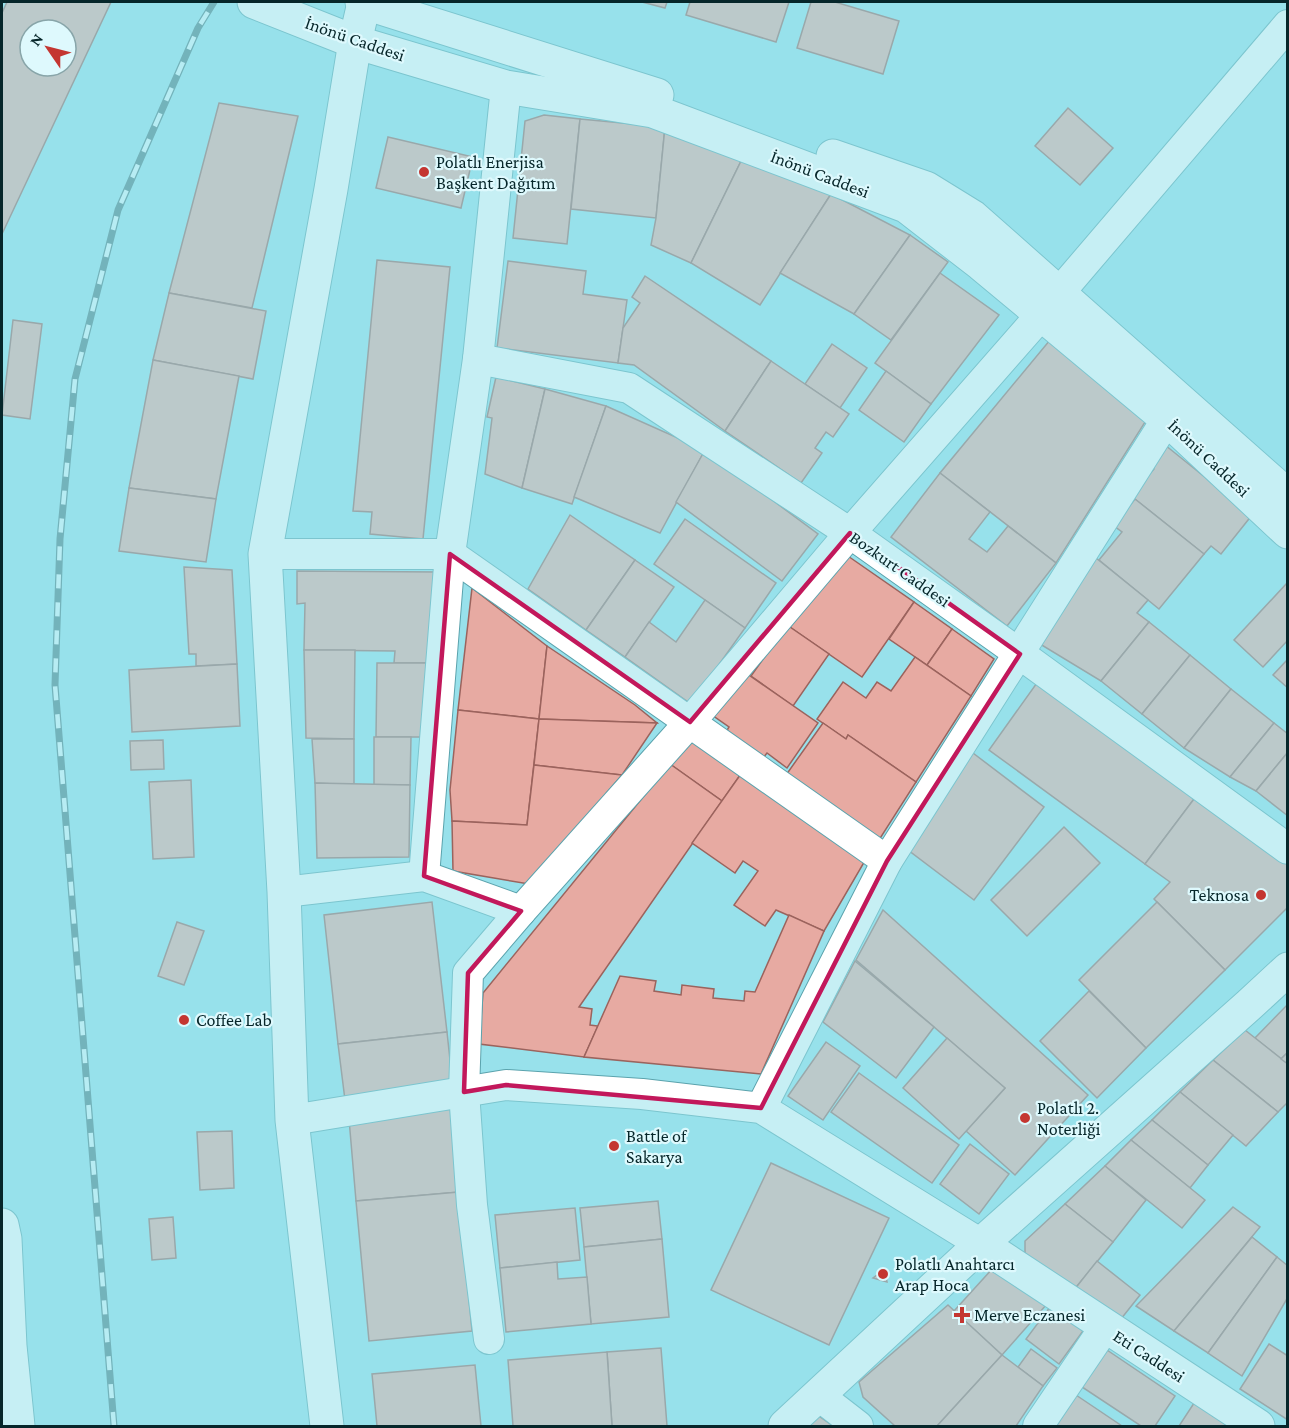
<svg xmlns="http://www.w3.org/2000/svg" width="1289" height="1428" viewBox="0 0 1289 1428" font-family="'Crimson Pro',serif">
<rect width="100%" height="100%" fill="#98e1eb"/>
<!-- building -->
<g fill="#e7aaa2" stroke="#9b635d" stroke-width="1.5" fill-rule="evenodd">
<path d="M7 2H111L2 234V13ZM30 30H66V66H30Z"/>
<polygon points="642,2 667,2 665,8"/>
<polygon points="690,2 789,2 776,42 686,15"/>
<polygon points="811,2 835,2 899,21 883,74 797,48"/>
<polygon points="219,103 298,116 252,308 169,293"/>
<polygon points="1068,108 1113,148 1080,185 1035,146"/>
<polygon points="544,115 580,119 567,244 513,238 525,121"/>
<polygon points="580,119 665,127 656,218 571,209"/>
<polygon points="665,127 745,153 691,263 651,245 656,218"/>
<polygon points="388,137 473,157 461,208 376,188"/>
<polygon points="745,153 831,194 760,305 691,263"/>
<polygon points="831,194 910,235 854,314 780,273"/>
<polygon points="910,235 948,262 891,340 854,314"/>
<polygon points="377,260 450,267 423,539 370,534 372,512 353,511"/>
<polygon points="508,261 586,271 583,294 627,300 618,363 497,348"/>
<polygon points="940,273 999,315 931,404 875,363"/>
<polygon points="645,276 771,361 725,431 634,365 618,363 623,328 640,303 632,297"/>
<polygon points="169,293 266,311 253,379 153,360"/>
<polygon points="13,320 42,324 30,419 2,415"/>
<polygon points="1050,340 1147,419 1056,563 940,473"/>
<polygon points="832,344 867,368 840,408 805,384"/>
<polygon points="153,360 239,376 216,499 129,488"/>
<polygon points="771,361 849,414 833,437 826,432 815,448 822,453 801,483 725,431"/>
<polygon points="886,371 931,404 904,442 859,410"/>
<polygon points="496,377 545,389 522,488 485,474 492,418 487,417"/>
<polygon points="545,389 606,406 572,504 522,488"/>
<polygon points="606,406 705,450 660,533 574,497"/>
<polygon points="1165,445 1252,515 1221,554 1211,546 1204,554 1131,496 1154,469 1149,466"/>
<polygon points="705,450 818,534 782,581 676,502"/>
<polygon points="940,473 990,512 969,539 987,552 1008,526 1056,563 1007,626 891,537"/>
<polygon points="129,488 216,499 206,562 119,551"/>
<polygon points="1135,499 1204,554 1159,609 1099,560 1122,532 1114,526"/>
<polygon points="570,515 635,560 586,630 528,589"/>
<polygon points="685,519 776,583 745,628 654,564"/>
<polygon points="845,554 914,602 862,677 787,625"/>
<polygon points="1096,558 1148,600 1137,613 1149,622 1101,681 1040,644"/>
<polygon points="635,560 674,587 625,657 586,630"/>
<polygon points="184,567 232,570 237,664 196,666 196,654 189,654"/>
<polygon points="297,571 438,572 429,663 394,663 395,651 304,650 305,603 297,604"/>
<polygon points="1288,582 1288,640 1263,667 1234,640"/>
<polygon points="472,588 547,646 539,719 458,710"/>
<polygon points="705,600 745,628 691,704 625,657 649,622 676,642"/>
<polygon points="914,602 952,629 927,665 889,639"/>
<polygon points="1149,622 1190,655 1142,714 1101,681"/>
<polygon points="787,625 829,654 793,706 751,676"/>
<polygon points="952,629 994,659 971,696 927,665"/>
<polygon points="547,646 635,705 657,723 539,719"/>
<polygon points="304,650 355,650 354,739 306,738"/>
<polygon points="1190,655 1231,689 1184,748 1142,714"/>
<polygon points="915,657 971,696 916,782 848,735 846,739 817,719 843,682 866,698 877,682 891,691"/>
<polygon points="1288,659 1288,688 1273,675"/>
<polygon points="377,663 429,663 428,737 376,737"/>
<polygon points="237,664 240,726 132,732 129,670"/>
<polygon points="743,671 818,723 787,768 767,753 763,758 726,732 729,727 712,715"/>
<polygon points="1039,680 1197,795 1145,864 989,750"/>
<polygon points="1231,689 1274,723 1230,777 1184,748"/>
<polygon points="458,710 539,719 527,825 452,821 450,790"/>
<polygon points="539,719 657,723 622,775 534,765"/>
<polygon points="823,723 846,739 848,735 916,782 879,840 786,775"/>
<polygon points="1274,723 1288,734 1288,752 1256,791 1230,777"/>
<polygon points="691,735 743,771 722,801 670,764"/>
<polygon points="374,737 411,737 410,785 374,785"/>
<polygon points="312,739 354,739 354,785 315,783"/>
<polygon points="163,740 164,769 131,770 130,741"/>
<polygon points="969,750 1044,807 974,900 908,850"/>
<polygon points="1288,752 1288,816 1256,791"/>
<polygon points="670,764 722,801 579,1007 592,1009 590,1025 598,1026 584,1057 479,1044 483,993"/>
<polygon points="534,765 622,775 529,884 453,871 452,821 527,825"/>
<polygon points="743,771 866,859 824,931 776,910 765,926 734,905 758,871 743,861 735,873 692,843"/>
<polygon points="191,780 194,857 153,859 149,782"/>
<polygon points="315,783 410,785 409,857 317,858"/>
<polygon points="1197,795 1288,860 1288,907 1225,970 1154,899 1170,882 1145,864"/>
<polygon points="1064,827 1100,863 1027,936 991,900"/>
<polygon points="432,902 447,1032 338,1044 324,915"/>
<polygon points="1157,902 1225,970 1146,1048 1079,980"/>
<polygon points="883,910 1088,1095 1015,1175 966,1131 1005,1088 856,960"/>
<polygon points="789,915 824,931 761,1074 584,1057 620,976 656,981 654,991 681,995 682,985 714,989 713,998 744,1001 745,991 755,992"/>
<polygon points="177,922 204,931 184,985 158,976"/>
<polygon points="855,961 934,1027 896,1078 823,1022"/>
<polygon points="1089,991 1146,1048 1097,1098 1040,1041"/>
<polygon points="1288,1004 1288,1052 1281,1059 1255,1038"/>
<polygon points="1245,1030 1288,1064 1288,1102 1278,1112 1213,1060"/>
<polygon points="447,1032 453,1088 345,1100 338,1044"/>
<polygon points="947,1038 1005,1088 959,1139 903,1088"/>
<polygon points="826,1042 860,1066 823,1120 788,1096"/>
<polygon points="1288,1052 1288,1064 1281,1059"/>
<polygon points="1213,1060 1278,1112 1246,1146 1180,1092"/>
<polygon points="859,1073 959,1145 932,1183 831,1112"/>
<polygon points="1180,1092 1233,1135 1208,1165 1152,1120"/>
<polygon points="452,1109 459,1192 356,1201 349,1119"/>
<polygon points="1152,1120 1208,1165 1190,1188 1131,1140"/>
<polygon points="232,1131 234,1188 200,1190 197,1132"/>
<polygon points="1131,1140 1205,1200 1182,1228 1105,1166"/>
<polygon points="970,1144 1009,1174 979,1214 940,1184"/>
<polygon points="771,1163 889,1218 829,1345 711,1290"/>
<polygon points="1105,1166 1146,1200 1113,1242 1065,1204"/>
<polygon points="459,1192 472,1331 369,1341 356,1201"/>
<polygon points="658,1201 662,1239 584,1247 580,1208"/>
<polygon points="1065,1204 1113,1242 1074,1290 1025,1254 1025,1241"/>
<polygon points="1233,1207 1260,1227 1174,1331 1136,1306"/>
<polygon points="575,1208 580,1260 500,1268 495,1215"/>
<polygon points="173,1217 176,1258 152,1260 149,1219"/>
<polygon points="1252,1237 1277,1257 1208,1353 1174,1331"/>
<polygon points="662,1239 669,1317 591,1324 584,1247"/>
<polygon points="1277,1257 1288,1266 1288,1297 1242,1376 1208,1353"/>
<polygon points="1097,1261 1140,1295 1117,1324 1074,1290"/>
<polygon points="557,1262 558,1279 587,1277 591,1324 506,1332 500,1268"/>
<polygon points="993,1268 1047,1304 1002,1355 954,1311"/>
<polygon points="885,1269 887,1282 873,1278"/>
<polygon points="948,1305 1002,1355 937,1426 895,1426 863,1397 859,1382"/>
<polygon points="1050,1307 1083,1331 1059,1364 1026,1339"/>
<polygon points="1269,1344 1288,1356 1288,1420 1240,1389"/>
<polygon points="661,1348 667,1426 612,1426 607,1352"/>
<polygon points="1104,1348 1175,1396 1155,1426 1141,1426 1079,1385"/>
<polygon points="1031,1349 1057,1368 1043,1386 1018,1367"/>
<polygon points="607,1352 612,1426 513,1426 508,1360"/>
<polygon points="1002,1355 1043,1386 1016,1426 937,1426"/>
<polygon points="475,1365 481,1426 377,1426 372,1374"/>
<polygon points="1070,1391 1122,1426 1046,1426"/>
<polygon points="1196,1400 1236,1426 1179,1426"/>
<polygon points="813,1412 833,1426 801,1426"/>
</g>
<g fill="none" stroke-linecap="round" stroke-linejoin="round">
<defs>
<g id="street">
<polyline points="1059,293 1288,25"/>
<polyline points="478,359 629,388 850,533 1020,654 1288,849"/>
<polyline points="265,554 450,554 887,861"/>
<polyline points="424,876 450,554 478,359 506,87"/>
<polyline points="284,892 424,876 521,911"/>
<polyline points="761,1108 887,861 1167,419"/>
<polyline points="292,1120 506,1085 642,1094 761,1108 981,1244"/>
<polyline points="489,1339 472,1205 464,1092 468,973 521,911 690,722 850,533 1041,315"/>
<polyline points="818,1395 858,1426"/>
<polyline points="1038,1426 1105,1327"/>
</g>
<g id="secondary">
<polyline points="254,2 355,42 506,87 653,111 906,206 981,264 1167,419 1288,532"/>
<polyline points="362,2 657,95"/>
<polyline points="833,156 926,188 973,217 1288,496"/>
<polyline points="2,1225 5,1239 10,1346 18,1426"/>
<polyline points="981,1244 1258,1426"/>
<polyline points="327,1426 292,1120 284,892 265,554 331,189 355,42 364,3"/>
<polyline points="785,1426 981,1244 1249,1005 1288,969"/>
</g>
</defs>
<!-- street casing -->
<use href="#street" stroke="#5ba3ad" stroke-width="32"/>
<!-- secondary casing -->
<use href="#secondary" stroke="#5ba3ad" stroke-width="35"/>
<!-- street -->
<use href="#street" stroke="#fff" stroke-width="30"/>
<!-- secondary -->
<use href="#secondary" stroke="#fff" stroke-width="33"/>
<defs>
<polyline id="rail" points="114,1426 55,685 60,539 75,379 118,210 198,28 214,2"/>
</defs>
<!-- rail casing -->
<use href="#rail" stroke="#487a81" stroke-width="7"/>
<!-- rail -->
<use href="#rail" stroke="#def9fd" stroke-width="4.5" stroke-dasharray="14" stroke-linecap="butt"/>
</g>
<!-- marked area -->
<path d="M0 0H1289V1428H0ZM850 533 1020 654 887 861 761 1108 506 1085 464 1092 468 973 521 911 424 876 450 554 690 722Z" fill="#98e1eb" fill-opacity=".55" fill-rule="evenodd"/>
<path fill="none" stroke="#c2185b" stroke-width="4.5" stroke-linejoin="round" d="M850 533 1020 654 887 861 761 1108 506 1085 464 1092 468 973 521 911 424 876 450 554 690 722Z"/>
<!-- markers -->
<g fill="#c43631" stroke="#def9fd" stroke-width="2">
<circle cx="424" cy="172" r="6"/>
<circle cx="1261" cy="895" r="6"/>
<circle cx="184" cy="1020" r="6"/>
<circle cx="1025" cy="1118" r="6"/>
<circle cx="614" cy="1146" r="6"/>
<circle cx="883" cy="1274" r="6"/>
<path d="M959 1306h6v6h6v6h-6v6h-6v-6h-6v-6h6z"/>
</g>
<g text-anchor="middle" stroke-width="4.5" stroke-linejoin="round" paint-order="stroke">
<!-- street labels -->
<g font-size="18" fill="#06262a" stroke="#def9fd">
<text transform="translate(355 39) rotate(19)" y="6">İnönü Caddesi</text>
<text transform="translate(820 174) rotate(21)" y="6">İnönü Caddesi</text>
<text transform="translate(1209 458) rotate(43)" y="6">İnönü Caddesi</text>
<text transform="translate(900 569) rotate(35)" y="6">Bozkurt Caddesi</text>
<text transform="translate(1149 1356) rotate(33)" y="6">Eti Caddesi</text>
</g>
<!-- poi labels -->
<g font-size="18" fill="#06262a" stroke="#def9fd" text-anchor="start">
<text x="436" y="168">Polatlı Enerjisa<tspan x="436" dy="21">Başkent Dağıtım</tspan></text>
<text x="1249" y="901" text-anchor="end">Teknosa</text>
<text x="196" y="1026">Coffee Lab</text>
<text x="1037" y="1114">Polatlı 2.<tspan x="1037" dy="21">Noterliği</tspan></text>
<text x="626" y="1142">Battle of<tspan x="626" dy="21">Sakarya</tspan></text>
<text x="895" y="1270">Polatlı Anahtarcı<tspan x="895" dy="21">Arap Hoca</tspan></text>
<text x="974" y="1321">Merve Eczanesi</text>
</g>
</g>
<!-- border -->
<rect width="1289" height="1428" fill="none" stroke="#06262a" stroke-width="6"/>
<!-- north arrow -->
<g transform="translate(48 48) rotate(305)"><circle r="28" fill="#def9fd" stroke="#88a5a9" stroke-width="1.5"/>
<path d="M0-4.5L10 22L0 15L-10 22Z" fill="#c43631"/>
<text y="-9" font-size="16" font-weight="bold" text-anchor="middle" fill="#06262a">N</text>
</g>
</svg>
